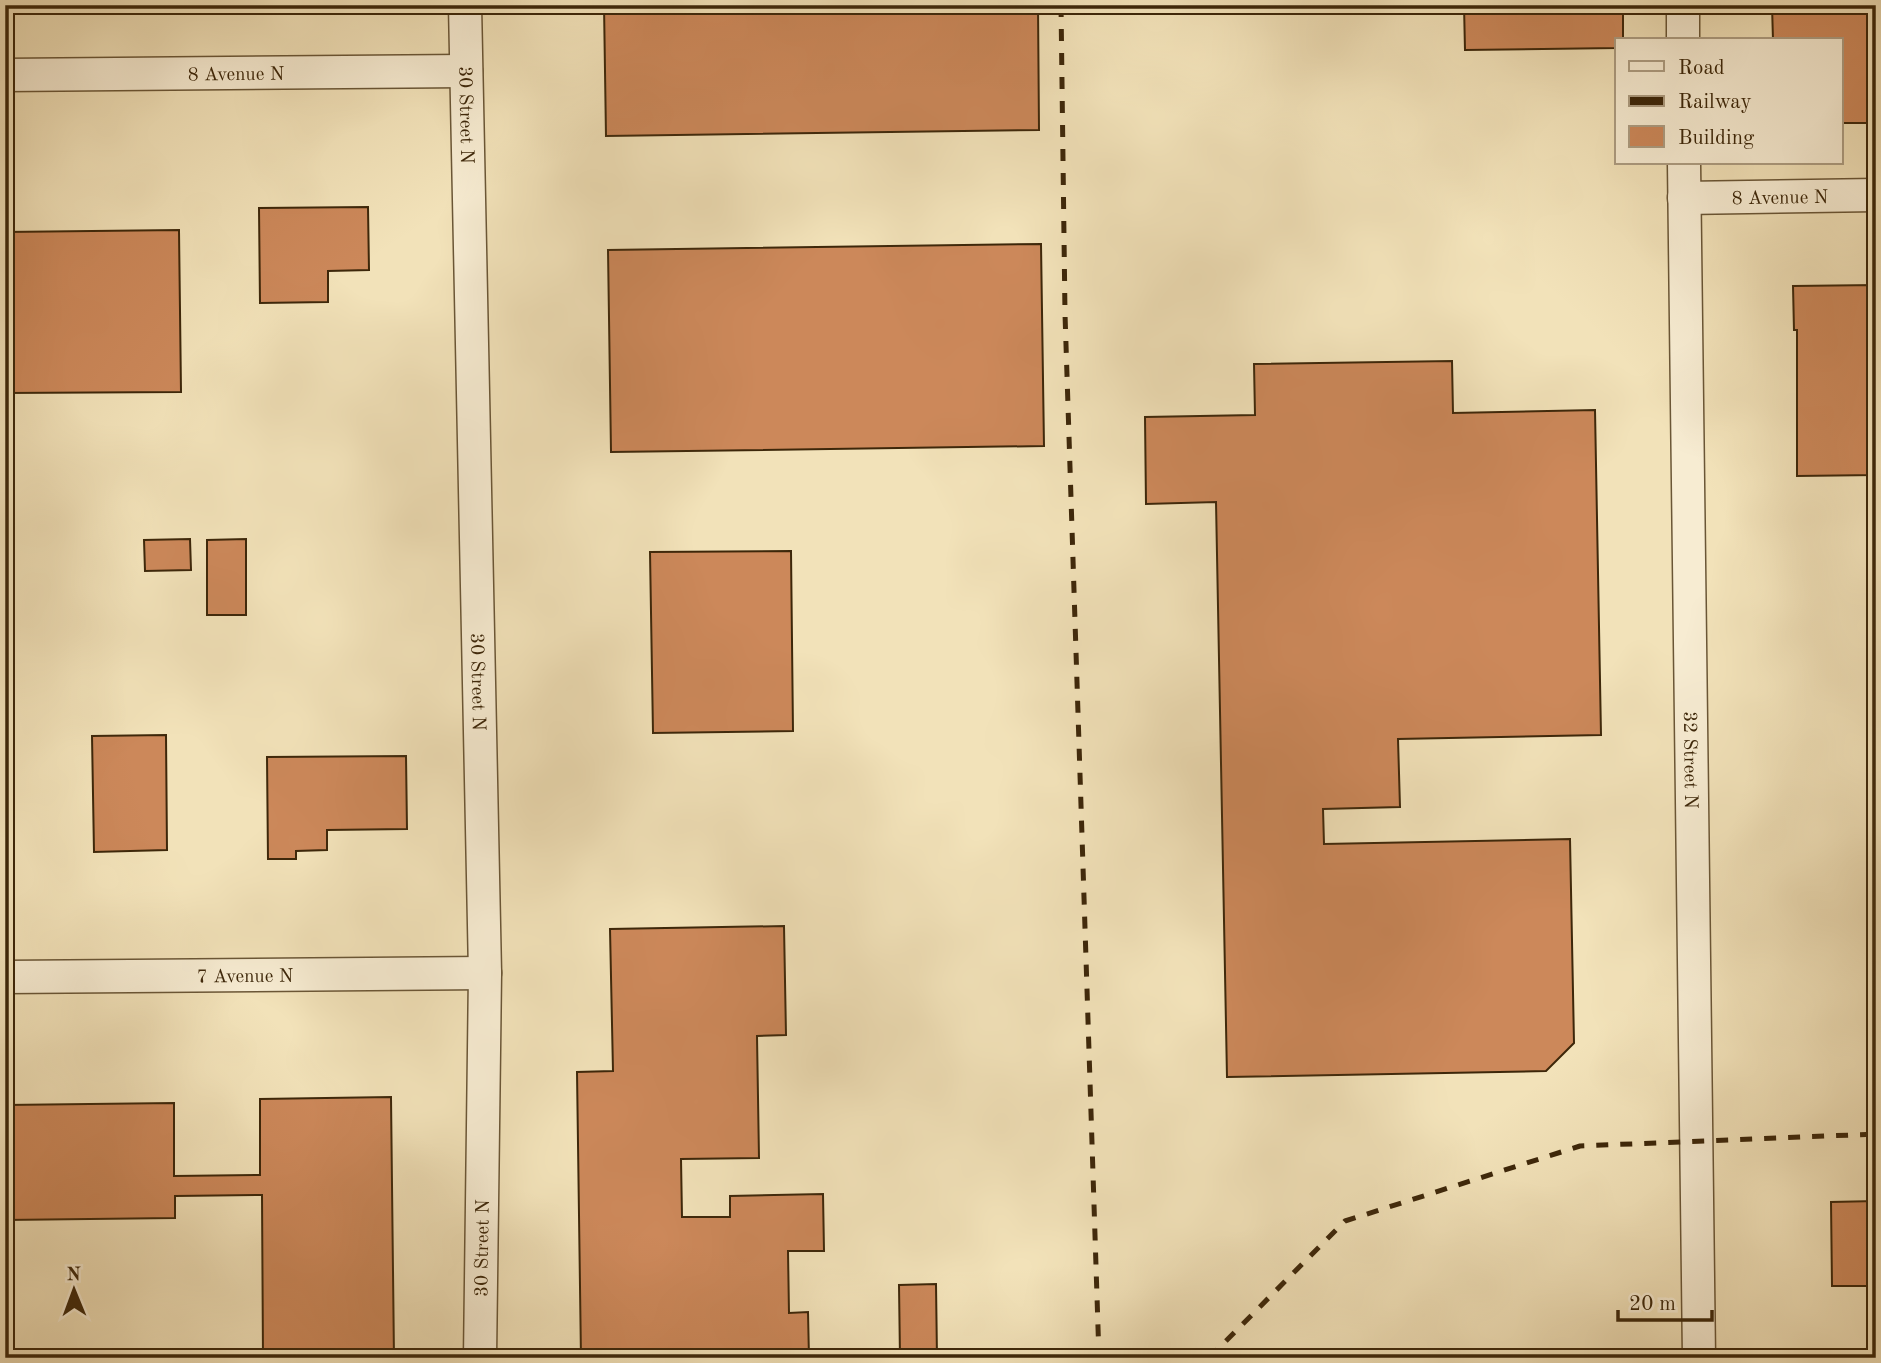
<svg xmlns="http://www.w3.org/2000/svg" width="1881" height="1363" viewBox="0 0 1881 1363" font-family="'Old Standard TT',serif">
<rect width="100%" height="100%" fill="#f2e2b9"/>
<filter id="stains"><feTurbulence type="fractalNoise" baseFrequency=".00286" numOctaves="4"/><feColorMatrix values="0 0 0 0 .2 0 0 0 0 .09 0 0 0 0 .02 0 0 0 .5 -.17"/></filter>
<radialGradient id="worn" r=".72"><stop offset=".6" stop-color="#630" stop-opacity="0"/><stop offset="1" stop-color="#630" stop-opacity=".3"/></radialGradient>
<!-- building -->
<g fill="#cc885a" stroke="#3d270a" stroke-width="2">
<polygon points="604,5 1038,5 1039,130 606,136"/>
<polygon points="1464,5 1623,5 1623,40 1617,40 1617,48 1465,50"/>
<polygon points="1772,5 1874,5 1875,123 1841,123 1841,40 1773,40"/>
<polygon points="368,207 369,270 328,271 328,302 260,303 259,208"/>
<polygon points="179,230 181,392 5,393 5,232"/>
<polygon points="1041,244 1044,446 611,452 608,250"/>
<polygon points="1876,285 1876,475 1797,476 1797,330 1794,330 1793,286"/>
<polygon points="1452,361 1453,413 1595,410 1601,735 1398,739 1400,807 1323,809 1324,844 1570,839 1574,1043 1546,1071 1227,1077 1216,502 1146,504 1145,417 1255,415 1254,364"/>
<polygon points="190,539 191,570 145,571 144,540"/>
<polygon points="246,539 246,615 207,615 207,540"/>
<polygon points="791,551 793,731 653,733 650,552"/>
<polygon points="166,735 167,850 94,852 92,736"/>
<polygon points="406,756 407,829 327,830 327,850 296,851 296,859 268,859 267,757"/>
<polygon points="784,926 786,1035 757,1036 759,1158 681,1159 682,1217 730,1217 730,1196 823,1194 824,1251 788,1251 789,1313 808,1312 809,1358 581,1358 577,1072 613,1071 610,929"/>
<polygon points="391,1097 394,1358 263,1358 262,1195 175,1196 175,1218 5,1220 5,1105 174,1103 174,1176 260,1175 260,1099"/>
<polygon points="1876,1201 1876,1286 1832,1286 1831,1202"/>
<polygon points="936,1284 937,1358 900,1358 899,1285"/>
</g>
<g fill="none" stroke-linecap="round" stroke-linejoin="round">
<defs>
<g id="minor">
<path id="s1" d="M465 5 485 973 480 1358"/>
<polyline points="1683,5 1683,40"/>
<path id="s2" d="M5 75 466 71"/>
<path id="s3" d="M1684 163 1699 1358"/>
<path id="s4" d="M1684 198 1876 195"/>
<path id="s5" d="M5 977 485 973"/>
</g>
</defs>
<!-- minor casing -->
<use href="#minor" stroke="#6a5636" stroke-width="35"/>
<!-- minor -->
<use href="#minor" stroke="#f7ecd2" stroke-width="32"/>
<!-- rail -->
<g stroke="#3d270a" stroke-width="5" stroke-dasharray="12 12" stroke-linecap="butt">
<polyline points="1061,5 1065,314 1099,1358"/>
<polyline points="1209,1358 1345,1221 1580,1146 1876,1134"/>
</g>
</g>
<g text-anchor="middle" stroke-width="6" stroke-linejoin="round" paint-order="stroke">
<!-- street labels -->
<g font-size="19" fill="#3d270a" stroke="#f7ecd2">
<text dy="7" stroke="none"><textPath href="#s2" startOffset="231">8 Avenue N</textPath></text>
<text dy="7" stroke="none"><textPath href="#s1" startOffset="110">30 Street N</textPath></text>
<text dy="7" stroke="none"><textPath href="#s4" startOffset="96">8 Avenue N</textPath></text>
<text dy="7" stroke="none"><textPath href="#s1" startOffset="677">30 Street N</textPath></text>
<text dy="7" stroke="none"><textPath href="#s3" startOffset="597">32 Street N</textPath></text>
<text dy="7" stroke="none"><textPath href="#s5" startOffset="240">7 Avenue N</textPath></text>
<text transform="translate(481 1248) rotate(-89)" y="7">30 Street N</text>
</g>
</g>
<!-- margin -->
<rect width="1881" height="1363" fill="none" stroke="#f2e2b9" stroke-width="28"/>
<rect x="7" y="7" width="1867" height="1349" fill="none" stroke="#3d270a" stroke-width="3.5"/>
<rect x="14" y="14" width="1853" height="1335" fill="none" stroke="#3d270a" stroke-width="2"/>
<!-- legend -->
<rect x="1615" y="38" width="228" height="126" fill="#f7ecd2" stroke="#ad9d82" stroke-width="2"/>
<rect x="1629" y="61" width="35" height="10" fill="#f7ecd2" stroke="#ad9d82" stroke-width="2"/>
<text x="1678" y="74" font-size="21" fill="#3d270a">Road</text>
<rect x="1629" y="96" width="35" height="10" fill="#3d270a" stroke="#ad9d82" stroke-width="2"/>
<text x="1678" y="108" font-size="21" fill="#3d270a">Railway</text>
<rect x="1629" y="126" width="35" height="21" fill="#cc885a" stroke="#ad9d82" stroke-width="2"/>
<text x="1678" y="144" font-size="21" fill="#3d270a">Building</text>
<!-- north arrow -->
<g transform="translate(74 1290) rotate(359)" stroke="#f7ecd2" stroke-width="5" paint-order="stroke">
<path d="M0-5L12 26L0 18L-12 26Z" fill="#3d270a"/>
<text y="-10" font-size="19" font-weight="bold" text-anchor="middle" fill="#3d270a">N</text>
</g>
<!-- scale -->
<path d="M1618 1310v10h94v-10" fill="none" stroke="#3d270a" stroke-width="3.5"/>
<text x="1629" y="1310" font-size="21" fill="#3d270a" stroke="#f7ecd2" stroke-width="5" paint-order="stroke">20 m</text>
<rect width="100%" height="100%" filter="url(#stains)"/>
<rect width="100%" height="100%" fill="url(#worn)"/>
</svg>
